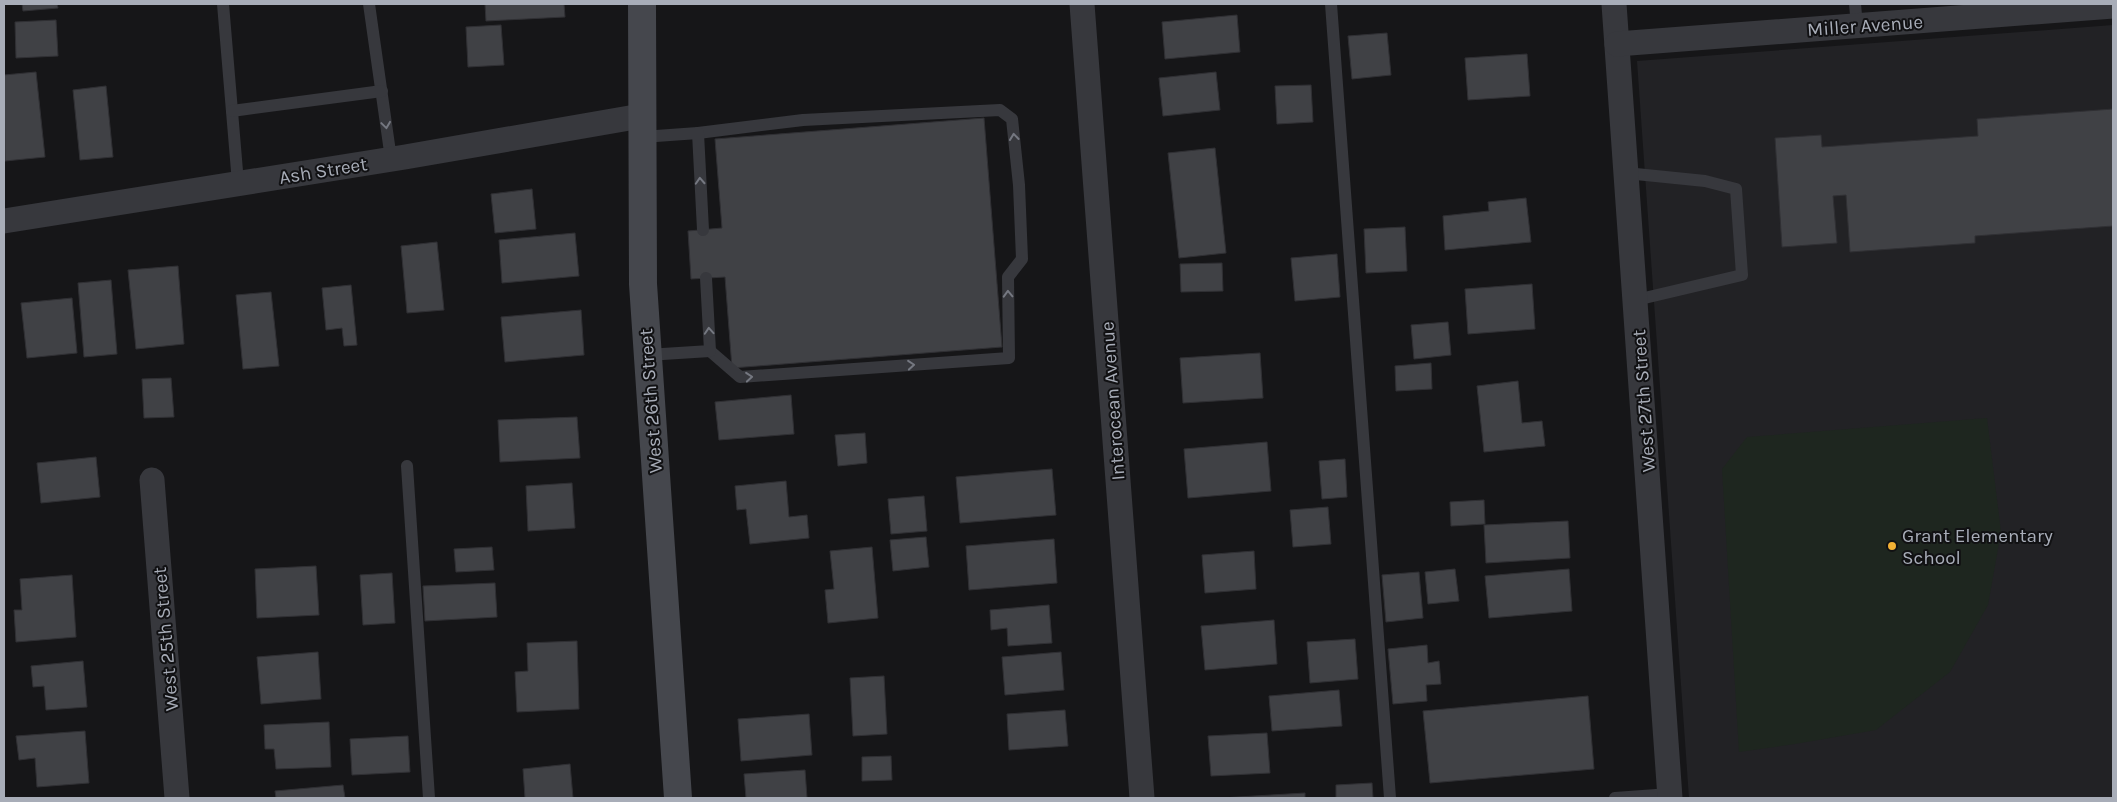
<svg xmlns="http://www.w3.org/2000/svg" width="2117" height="802" viewBox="0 0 2117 802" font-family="Karla,sans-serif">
<rect width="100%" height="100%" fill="#161618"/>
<!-- built -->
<polygon fill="#222225" points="2113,25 2113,798 1689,798 1637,61"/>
<!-- green -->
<polygon fill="#1e261f" points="1987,418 2001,532 1988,605 1950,672 1876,730 1795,744 1739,752 1722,469 1747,437"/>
<!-- building -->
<g fill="#404145" stroke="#303034">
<polygon points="22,4 57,4 58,8 23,11"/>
<polygon points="485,4 564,4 565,17 486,21"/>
<polygon points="1237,15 1240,52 1165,59 1162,22"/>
<polygon points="56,20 58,56 16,58 15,22"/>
<polygon points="501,25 504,65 468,67 466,27"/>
<polygon points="1387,33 1391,75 1352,79 1348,36"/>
<polygon points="1527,54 1530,96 1468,100 1465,58"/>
<polygon points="36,72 45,157 5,161 4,75"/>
<polygon points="1216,72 1220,110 1163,116 1159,78"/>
<polygon points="1311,85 1313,122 1277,124 1275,86"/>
<polygon points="106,86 113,157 80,160 73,90"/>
<polygon points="2113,109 2113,226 1975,236 1975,243 1850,252 1846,195 1833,196 1837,243 1782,247 1775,138 1821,135 1822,147 1978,136 1977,119"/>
<polygon points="984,118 1002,347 732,368 725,277 691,279 688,231 722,228 715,139"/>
<polygon points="1215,148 1226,253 1179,258 1168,153"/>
<polygon points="532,189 536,229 495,233 491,194"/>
<polygon points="1526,198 1531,242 1445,250 1443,216 1489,211 1488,202"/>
<polygon points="1405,227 1407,271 1366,273 1364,229"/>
<polygon points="575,233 579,276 502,283 499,240"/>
<polygon points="437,242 444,310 407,313 401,246"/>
<polygon points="1337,254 1340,297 1295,301 1291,258"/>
<polygon points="1222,263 1223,291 1181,292 1180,264"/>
<polygon points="178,266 184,344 136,349 128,270"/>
<polygon points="111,280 117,354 84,357 78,283"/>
<polygon points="1532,284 1535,329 1468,334 1465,289"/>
<polygon points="351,285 357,345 344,346 342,328 326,330 322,288"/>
<polygon points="271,292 279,366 243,369 236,295"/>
<polygon points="72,298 77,353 27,358 21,303"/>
<polygon points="581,310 584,355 505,362 501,317"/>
<polygon points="1448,322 1451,355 1414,359 1411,325"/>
<polygon points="1260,353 1263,398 1183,403 1180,358"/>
<polygon points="1431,363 1432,389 1396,391 1395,366"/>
<polygon points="171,378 174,417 144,418 142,379"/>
<polygon points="1518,381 1522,423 1542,421 1545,446 1484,452 1477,386"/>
<polygon points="791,395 794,434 719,440 715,402"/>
<polygon points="577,417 580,458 500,462 498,420"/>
<polygon points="865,433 867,463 838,466 835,435"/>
<polygon points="1267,442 1271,491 1188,498 1184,449"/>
<polygon points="96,457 100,497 41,503 37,463"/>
<polygon points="1345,459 1347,497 1322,499 1319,461"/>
<polygon points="1052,469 1056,515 960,523 956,477"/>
<polygon points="786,481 789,517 807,515 809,538 750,544 746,509 737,510 735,486"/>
<polygon points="572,483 575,528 528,531 526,486"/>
<polygon points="924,496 927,531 891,534 888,499"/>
<polygon points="1484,500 1485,524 1451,526 1450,502"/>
<polygon points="1328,507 1331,544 1293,547 1290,510"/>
<polygon points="1568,521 1570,558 1486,563 1484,525"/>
<polygon points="926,537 929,567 893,571 890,540"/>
<polygon points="1054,539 1057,583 969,590 966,546"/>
<polygon points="492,547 494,570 456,572 454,549"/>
<polygon points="872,547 878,618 828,623 825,590 834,589 830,551"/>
<polygon points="1254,551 1256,589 1205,593 1202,555"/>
<polygon points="316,566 319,615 257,618 255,569"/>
<polygon points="1455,569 1459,601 1428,604 1425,572"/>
<polygon points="1569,569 1572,611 1489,618 1485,576"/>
<polygon points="1419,572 1423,618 1386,622 1382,575"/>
<polygon points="392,573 395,623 363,625 360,575"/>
<polygon points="72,575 76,637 16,642 14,610 22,610 20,579"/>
<polygon points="495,583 497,617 425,621 423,586"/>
<polygon points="1049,605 1052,643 1008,646 1007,628 991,630 990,610"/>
<polygon points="1274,620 1277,664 1205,670 1201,626"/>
<polygon points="1355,639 1358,679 1310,683 1307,642"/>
<polygon points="577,641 579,709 517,712 515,672 528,671 527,643"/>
<polygon points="1427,645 1428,663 1439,661 1441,684 1426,685 1427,701 1393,704 1388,649"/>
<polygon points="318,652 321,699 261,704 257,657"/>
<polygon points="1061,652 1064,690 1005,695 1002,657"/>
<polygon points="83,661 87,707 46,710 44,686 33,687 31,666"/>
<polygon points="884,676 887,734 853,736 850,678"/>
<polygon points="1339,690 1342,726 1272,731 1269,696"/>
<polygon points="1588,696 1594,769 1430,783 1423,711"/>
<polygon points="1065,710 1068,746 1009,750 1007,714"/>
<polygon points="809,714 812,755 741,761 738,719"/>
<polygon points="329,722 331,767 276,769 274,749 265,749 264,725"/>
<polygon points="85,731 89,783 37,787 35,758 19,760 16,736"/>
<polygon points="1267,733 1270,773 1211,776 1208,736"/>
<polygon points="408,736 410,772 352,775 350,739"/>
<polygon points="891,756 892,780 862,781 862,757"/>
<polygon points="570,764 573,798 525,798 523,769"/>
<polygon points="805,770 807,798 746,798 744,774"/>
<polygon points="1372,783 1373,798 1336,798 1336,785"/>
<polygon points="343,785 345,798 276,798 275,791"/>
<polygon points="1305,793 1305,798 1221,798"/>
</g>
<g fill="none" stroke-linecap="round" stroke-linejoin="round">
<!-- lane -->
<g stroke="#37383d" stroke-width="12">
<polyline points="223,4 238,183"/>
<polyline points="369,4 391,159"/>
<polyline points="1331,4 1390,798"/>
<polyline points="1855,4 1857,26"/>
<polyline points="232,111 382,91"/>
<polyline points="698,133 803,120 1000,110 1012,119 1019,185 1022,259 1008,277 1009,358 740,377 710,351"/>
<polyline points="642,137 698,133 703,230"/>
<polyline points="1626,173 1705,181 1736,189 1742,275 1636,300"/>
<polyline points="647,355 710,351 706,278"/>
<polyline points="407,466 429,798"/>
<polyline points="1615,798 1670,794"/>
</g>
<!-- street -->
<g stroke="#37383d" stroke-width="25">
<polyline points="1082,4 1142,798"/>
<polyline points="1614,4 1670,798"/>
<polyline points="1617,44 2113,6"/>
<polyline points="4,221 405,157 641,116"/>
<polyline points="152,480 177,798"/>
</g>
<!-- secondary -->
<polyline stroke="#45474d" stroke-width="28" points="642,4 643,284 678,798"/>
</g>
<!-- one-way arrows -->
<defs><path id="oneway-chevron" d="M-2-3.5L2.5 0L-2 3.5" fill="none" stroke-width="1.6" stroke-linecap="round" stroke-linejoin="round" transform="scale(1.25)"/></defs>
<g stroke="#757881">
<use href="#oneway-chevron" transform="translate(386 125) rotate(82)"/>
<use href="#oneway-chevron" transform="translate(1014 137) rotate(-96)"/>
<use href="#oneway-chevron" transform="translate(700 181) rotate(-93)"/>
<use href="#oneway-chevron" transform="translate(1008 294) rotate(-92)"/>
<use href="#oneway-chevron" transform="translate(709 331) rotate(-94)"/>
<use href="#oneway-chevron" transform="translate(911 365) rotate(-5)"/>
<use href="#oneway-chevron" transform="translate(749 377) rotate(-5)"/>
</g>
<!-- markers -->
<circle fill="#f2b134" stroke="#111113" stroke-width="2" cx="1892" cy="546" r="5"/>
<g text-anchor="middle" stroke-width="4" stroke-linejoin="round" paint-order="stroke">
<!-- street labels -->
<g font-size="19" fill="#a8adb8" stroke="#111113">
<text transform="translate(1865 25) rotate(-4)" y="7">Miller Avenue</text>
<text transform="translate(323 170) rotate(-9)" y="7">Ash Street</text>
<text transform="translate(650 401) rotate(-94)" y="7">West 26th Street</text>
<text transform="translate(1112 401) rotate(-94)" y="7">Interocean Avenue</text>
<text transform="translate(1643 401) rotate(-94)" y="7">West 27th Street</text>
<text transform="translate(165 639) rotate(-95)" y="7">West 25th Street</text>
</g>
<!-- poi labels -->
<g font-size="19" fill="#a8adb8" stroke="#111113" text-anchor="start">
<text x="1902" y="542">Grant Elementary<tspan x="1902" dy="22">School</tspan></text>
</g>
</g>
<!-- border -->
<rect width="2117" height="802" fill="none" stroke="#a8adb8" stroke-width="10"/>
</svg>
